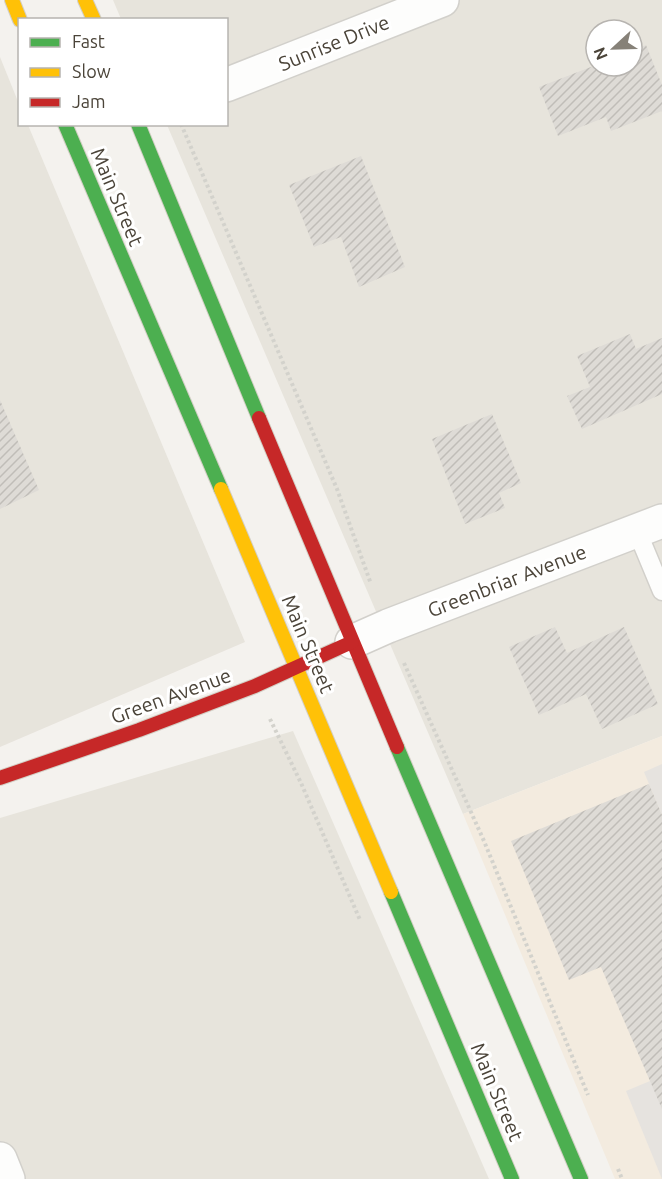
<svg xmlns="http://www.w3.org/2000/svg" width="662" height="1179" viewBox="0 0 662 1179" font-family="Ubuntu,sans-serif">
<defs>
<pattern id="building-hatch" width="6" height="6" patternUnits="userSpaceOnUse" patternTransform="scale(1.5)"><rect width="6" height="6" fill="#dedbd6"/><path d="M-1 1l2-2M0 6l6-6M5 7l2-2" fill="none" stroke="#c0bdb8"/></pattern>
</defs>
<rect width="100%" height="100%" fill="#f4f2ee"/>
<!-- residential -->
<g fill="#e7e4dc" fill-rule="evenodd">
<path d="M113 0H662V736L463 814 167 125 226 124V20L121 19ZM596 30H632V66H596Z"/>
<polygon points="0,57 19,104 20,124 28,125 245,642 0,747"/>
<polygon points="293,731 489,1179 0,1179 0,818"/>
</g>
<!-- commercial -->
<polygon fill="#f3ebdf" points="662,736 662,1179 615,1179 463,814"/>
<!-- parking -->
<g fill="#e6e3df">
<polygon points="662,764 662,815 644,772"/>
<polygon points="662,1076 662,1179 626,1091"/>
</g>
<!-- building -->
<g fill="url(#building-hatch)">
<polygon points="646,45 662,85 662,111 611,131 606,117 558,136 539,87 596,65 596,66 632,66 632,51"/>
<polygon points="361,156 405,267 359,287 341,237 314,247 289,185"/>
<polygon points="630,334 636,349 662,338 662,394 582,429 567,396 590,387 577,356"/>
<polygon points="0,400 39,490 0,509"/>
<polygon points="492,414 521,483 499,493 505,508 465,524 432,439"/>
<polygon points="555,627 567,653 624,627 658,704 602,729 586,694 539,715 509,647"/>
<polygon points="649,784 662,815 662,1109 601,967 569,980 511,841"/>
</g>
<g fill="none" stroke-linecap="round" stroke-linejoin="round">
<defs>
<polyline id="lane" points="637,531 662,591"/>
<g id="street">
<polyline points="226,85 442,0"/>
<polyline points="352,642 388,626 662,521"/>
<polyline points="0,1159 8,1179"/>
</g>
<g id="fast">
<polyline points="65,124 221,489"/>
<polyline points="138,124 259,418"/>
<polyline points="397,747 581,1179"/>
<polyline points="391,892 512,1179"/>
</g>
<g id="slow">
<polyline points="12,0 20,20"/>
<polyline points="85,0 94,20"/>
<polyline points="221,489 391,892"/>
</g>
<g id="jam">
<polyline points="259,418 397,747"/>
<polyline points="0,778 139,730 255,686 352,642"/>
</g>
</defs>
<!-- lane casing -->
<use href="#lane" stroke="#d2d0cb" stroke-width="21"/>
<!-- street casing -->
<use href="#street" stroke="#d2d0cb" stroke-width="36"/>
<!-- fast casing -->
<use href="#fast" stroke="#d3cfc5" stroke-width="16"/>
<!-- slow casing -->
<use href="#slow" stroke="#d3cfc5" stroke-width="16"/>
<!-- jam casing -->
<use href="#jam" stroke="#d3cfc5" stroke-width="16"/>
<!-- path -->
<g stroke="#d3d2cc" stroke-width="4" stroke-dasharray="3 3" stroke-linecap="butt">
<polyline points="181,124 337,489 371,584"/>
<polyline points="404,663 484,841 588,1095"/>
<polyline points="270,719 301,783 360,920"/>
<polyline points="618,1169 622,1179"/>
</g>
<!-- lane -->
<use href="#lane" stroke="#fdfdfc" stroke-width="18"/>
<!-- street -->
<use href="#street" stroke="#fdfdfc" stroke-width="33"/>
<!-- fast -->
<use href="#fast" stroke="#4caf50" stroke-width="14"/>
<!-- slow -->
<use href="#slow" stroke="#ffc107" stroke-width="14"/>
<!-- jam -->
<use href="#jam" stroke="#c62828" stroke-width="14"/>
</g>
<g text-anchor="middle" stroke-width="6" stroke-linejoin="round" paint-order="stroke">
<!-- street labels -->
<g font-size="20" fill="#4b4439" stroke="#fff">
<text transform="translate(334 43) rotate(-22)" y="7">Sunrise Drive</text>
<text transform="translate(117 197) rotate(67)" y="7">Main Street</text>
<text transform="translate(507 581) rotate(-21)" y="7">Greenbriar Avenue</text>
<text transform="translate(308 644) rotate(67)" y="7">Main Street</text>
<text transform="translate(171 696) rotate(-20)" y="7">Green Avenue</text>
<text transform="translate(497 1092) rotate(67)" y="7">Main Street</text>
</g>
</g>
<!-- legend -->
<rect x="18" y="18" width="210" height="108" fill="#ffffff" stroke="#b7b4b0" stroke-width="1.5"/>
<rect x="30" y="38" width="30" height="9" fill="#4caf50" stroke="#b7b4b0" stroke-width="1.5"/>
<text x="72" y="48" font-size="18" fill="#4b4439">Fast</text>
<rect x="30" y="68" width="30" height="9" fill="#ffc107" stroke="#b7b4b0" stroke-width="1.5"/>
<text x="72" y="78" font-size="18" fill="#4b4439">Slow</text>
<rect x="30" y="98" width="30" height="9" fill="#c62828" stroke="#b7b4b0" stroke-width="1.5"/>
<text x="72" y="108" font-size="18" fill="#4b4439">Jam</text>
<!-- north arrow -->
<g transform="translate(614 48) rotate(248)"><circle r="28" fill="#ffffff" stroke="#b7b4b0" stroke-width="1.5"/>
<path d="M0-4.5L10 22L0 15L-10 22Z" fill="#868178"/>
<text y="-9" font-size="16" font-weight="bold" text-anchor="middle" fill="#4b4439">N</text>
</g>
</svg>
